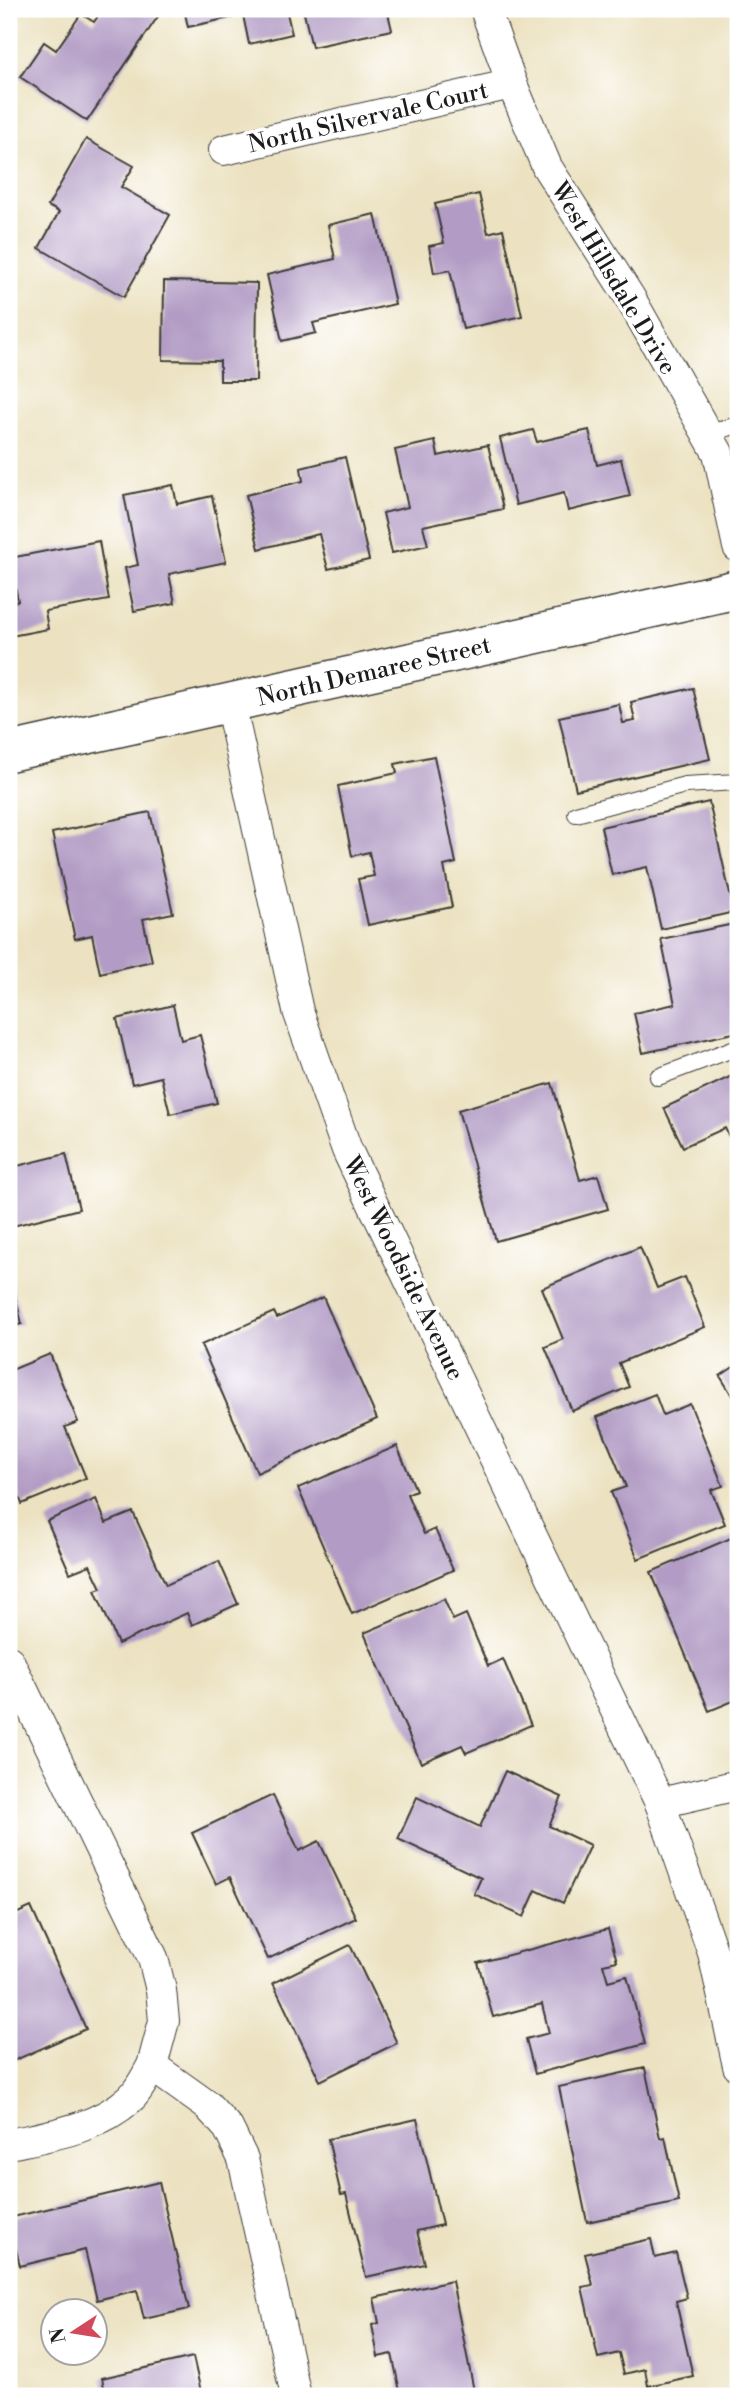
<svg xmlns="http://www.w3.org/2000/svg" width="747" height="2405" viewBox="0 0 747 2405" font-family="'Libre Bodoni',serif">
<rect width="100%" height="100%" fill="#fff"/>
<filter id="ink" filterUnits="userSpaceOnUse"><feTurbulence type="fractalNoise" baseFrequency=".0143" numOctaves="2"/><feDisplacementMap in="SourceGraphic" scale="14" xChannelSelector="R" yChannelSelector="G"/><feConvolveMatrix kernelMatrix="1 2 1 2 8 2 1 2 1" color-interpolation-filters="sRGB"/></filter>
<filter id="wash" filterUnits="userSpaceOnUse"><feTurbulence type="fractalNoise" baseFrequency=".00686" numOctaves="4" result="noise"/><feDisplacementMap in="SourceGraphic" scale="28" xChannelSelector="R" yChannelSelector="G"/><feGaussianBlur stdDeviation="1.57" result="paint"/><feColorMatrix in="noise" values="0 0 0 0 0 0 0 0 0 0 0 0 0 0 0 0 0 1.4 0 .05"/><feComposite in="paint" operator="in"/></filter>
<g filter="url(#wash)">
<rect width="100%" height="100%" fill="#ece2c1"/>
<g id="blocks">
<!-- building -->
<g fill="#b29cc5">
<polygon points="103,9 163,9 87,121 20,77 44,42 56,50 81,14 94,22"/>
<polygon points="184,9 286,9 292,34 249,44 243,15 188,27"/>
<polygon points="303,9 387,9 392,30 312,47"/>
<polygon points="86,139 134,166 121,187 170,215 124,297 39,248 59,212 48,206"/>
<polygon points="479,194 488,233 503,229 522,316 463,329 450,270 434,273 429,246 444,243 435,204"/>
<polygon points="375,214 395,304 313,323 316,333 282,341 267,275 335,259 328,225"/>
<polygon points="164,281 257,283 256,381 220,381 220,361 163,360"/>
<polygon points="533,430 537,442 589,430 597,465 621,459 630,496 568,511 564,493 516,505 500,438"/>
<polygon points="435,441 438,456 488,445 503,509 423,526 428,545 392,553 383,513 408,507 395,450"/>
<polygon points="345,457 369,560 328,569 319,534 259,549 246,495 303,481 301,468"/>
<polygon points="173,485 177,504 212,496 226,562 169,574 175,603 134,611 125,568 138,565 124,495"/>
<polygon points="99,541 109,600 45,611 48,629 11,636 9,603 18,601 10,558"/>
<polygon points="693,688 710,759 576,790 559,717 619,704 623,723 635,721 631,702"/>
<polygon points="434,756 456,863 444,866 452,907 368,925 358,879 374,876 369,852 352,856 338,786 397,773 395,764"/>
<polygon points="709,802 734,912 661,929 647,867 612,875 601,827"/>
<polygon points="150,812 173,913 143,919 152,961 100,973 92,935 75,939 52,833"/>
<polygon points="734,924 738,945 738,1032 643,1053 634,1013 675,1004 661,939"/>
<polygon points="173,1005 181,1040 200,1035 217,1103 170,1114 161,1077 132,1084 117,1019"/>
<polygon points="738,1073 738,1156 725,1128 683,1147 664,1108"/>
<polygon points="552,1083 580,1180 598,1175 608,1209 496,1241 458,1110"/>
<polygon points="66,1154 79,1209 9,1227 9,1168"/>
<polygon points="640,1247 657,1288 685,1277 705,1327 619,1363 629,1387 572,1411 545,1347 563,1339 542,1288"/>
<polygon points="10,1274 22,1324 9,1327 9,1275"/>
<polygon points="323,1297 377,1419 257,1473 201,1345 274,1312 277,1318"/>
<polygon points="50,1354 78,1422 65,1427 86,1478 22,1504 9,1471 9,1371"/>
<polygon points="738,1364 738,1405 720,1376"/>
<polygon points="655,1394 663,1415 690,1404 723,1486 711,1490 725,1524 638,1559 611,1492 626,1487 597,1417"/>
<polygon points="397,1446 416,1490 407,1494 424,1534 435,1529 453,1570 352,1614 298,1488"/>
<polygon points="96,1499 106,1523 133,1512 166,1585 219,1561 238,1604 192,1625 187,1613 118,1644 95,1590 101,1588 90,1565 70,1573 47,1521"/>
<polygon points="738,1535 738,1699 709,1711 651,1572"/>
<polygon points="444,1599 453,1620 466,1614 488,1666 503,1659 531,1725 466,1753 462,1745 421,1763 364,1633"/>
<polygon points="505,1771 562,1797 549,1826 590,1845 563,1903 536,1890 524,1917 474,1894 481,1878 398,1839 417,1797 480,1827"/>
<polygon points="273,1795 299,1851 319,1841 356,1918 268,1959 230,1877 216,1884 192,1833"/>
<polygon points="31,1907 86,2029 11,2062 9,2056 9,1917"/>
<polygon points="608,1929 617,1961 603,1964 608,1981 627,1976 645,2044 535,2074 526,2039 549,2033 542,2004 493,2017 478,1963"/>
<polygon points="350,1945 397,2043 320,2081 273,1983"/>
<polygon points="645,2068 660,2138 665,2137 679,2202 587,2222 559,2087"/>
<polygon points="417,2119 442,2225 417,2231 425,2264 366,2277 346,2194 341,2195 328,2139"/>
<polygon points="159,2182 189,2309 144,2319 137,2290 97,2300 85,2250 20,2266 9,2218"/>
<polygon points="651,2239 655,2258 676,2253 687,2298 676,2301 693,2376 648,2386 645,2369 624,2374 619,2353 598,2358 582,2287 593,2285 585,2254"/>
<polygon points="452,2281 475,2396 401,2396 392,2354 378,2357 372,2325 379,2323 374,2298"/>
<polygon points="193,2357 202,2396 106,2396 102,2378"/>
</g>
</g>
</g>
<g filter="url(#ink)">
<use href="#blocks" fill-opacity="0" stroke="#3b3a35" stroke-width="2"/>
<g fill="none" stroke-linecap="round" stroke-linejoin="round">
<defs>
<g id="service">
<polyline points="706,434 738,425"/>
<polyline points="576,814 685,785 738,782"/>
<polyline points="658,1077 738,1047"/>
</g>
<g id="minor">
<polyline points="485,9 512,84 547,167 629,296 718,453 738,547"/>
<polyline points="224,150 512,84"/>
<polyline points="230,703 298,1011 347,1150 660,1803 713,1953 738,2066"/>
<polyline points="9,1661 153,1958 161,1990 164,2021 152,2066 208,2106 228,2128 243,2159 296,2396"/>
<polyline points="660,1803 738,1785"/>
<path d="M9 2144C52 2135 97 2129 131 2098 140 2089 146 2076 152 2066"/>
</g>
<polyline id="secondary" points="9,752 738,589"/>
</defs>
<!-- service casing -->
<use href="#service" stroke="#3b3a35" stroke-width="18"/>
<!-- minor casing -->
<use href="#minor" stroke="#3b3a35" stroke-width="32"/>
<!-- secondary casing -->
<use href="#secondary" stroke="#3b3a35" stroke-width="41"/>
<!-- service -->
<use href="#service" stroke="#fff" stroke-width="16"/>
<!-- minor -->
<use href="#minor" stroke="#fff" stroke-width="30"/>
<!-- secondary -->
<use href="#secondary" stroke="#fff" stroke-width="38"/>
</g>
</g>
<g text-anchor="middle" stroke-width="7" stroke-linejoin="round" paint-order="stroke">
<!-- street labels -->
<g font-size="24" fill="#1c1c1c" stroke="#fff">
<text transform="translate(368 117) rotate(-13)" y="8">North Silvervale Court</text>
<text transform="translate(614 278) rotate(59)" y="8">West Hillsdale Drive</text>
<text transform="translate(374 671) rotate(-13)" y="8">North Demaree Street</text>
<text transform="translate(404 1268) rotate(64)" y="8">West Woodside Avenue</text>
</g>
</g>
<!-- margin -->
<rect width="747" height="2405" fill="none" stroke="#fff" stroke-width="35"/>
<!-- north arrow -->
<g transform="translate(74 2332) rotate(258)"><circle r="33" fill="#ffffff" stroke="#a4a4a4" stroke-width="2"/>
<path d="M0-5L12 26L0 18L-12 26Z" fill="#d1495b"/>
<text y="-10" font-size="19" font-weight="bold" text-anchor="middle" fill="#1c1c1c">N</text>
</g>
</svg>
